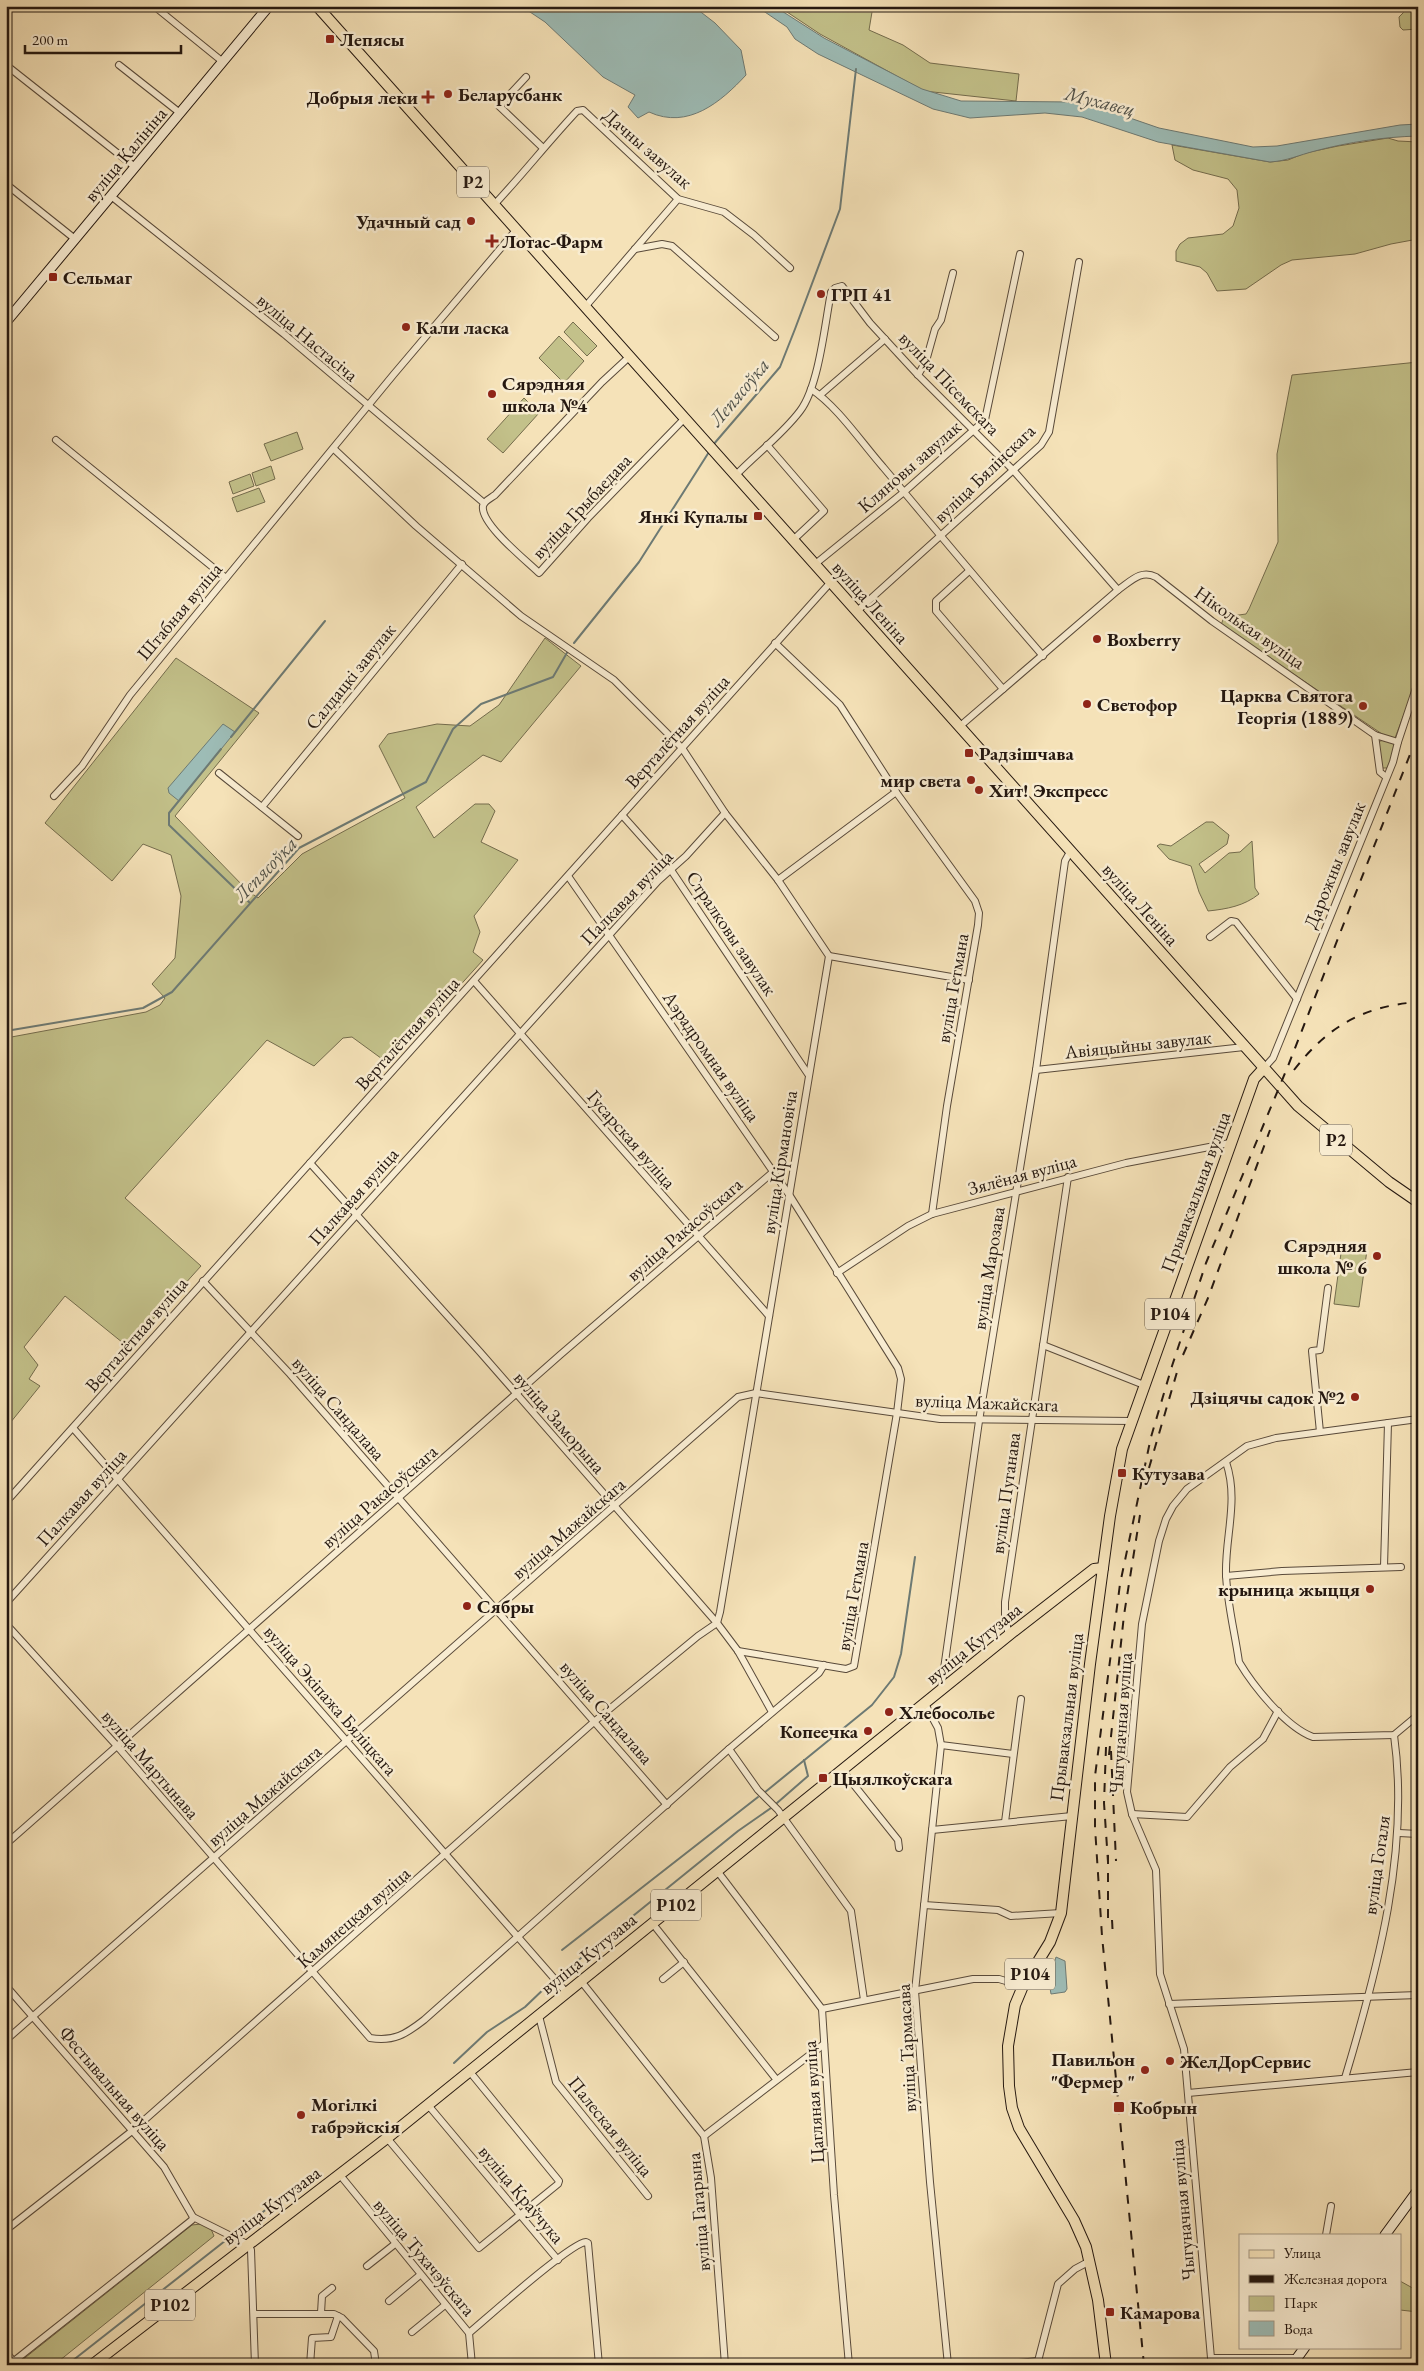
<svg xmlns="http://www.w3.org/2000/svg" width="1424" height="2371" viewBox="0 0 1424 2371" font-family="'EB Garamond',serif">
<rect width="100%" height="100%" fill="#f5e2b8"/>
<filter id="stains"><feTurbulence type="fractalNoise" baseFrequency=".004" numOctaves="4"/><feColorMatrix values="0 0 0 0 .2 0 0 0 0 .09 0 0 0 0 .02 0 0 0 .5 -.17"/></filter>
<radialGradient id="worn" r=".72"><stop offset=".6" stop-color="#630" stop-opacity="0"/><stop offset="1" stop-color="#630" stop-opacity=".3"/></radialGradient>
<!-- green -->
<g fill="#c3c18a" stroke="#746c4d">
<polygon points="778,6 873,6 869,30 903,45 930,63 1019,74 1016,101 924,91 820,34"/>
<polygon points="1409,7 1418,9 1418,29 1403,30 1400,27 1399,17"/>
<polygon points="1388,138 1398,141 1418,142 1418,239 1391,244 1355,254 1292,260 1281,265 1246,289 1217,291 1207,273 1200,267 1176,261 1176,251 1180,244 1188,238 1223,234 1233,226 1239,208 1237,190 1228,179 1193,170 1175,160 1172,145 1270,162 1288,160 1305,153 1338,146"/>
<polygon points="573,322 597,346 587,356 564,332"/>
<polygon points="559,336 584,361 564,383 539,358"/>
<polygon points="1418,362 1418,677 1395,738 1385,736 1221,625 1224,617 1246,614 1249,609 1278,542 1277,454 1292,375"/>
<polygon points="524,398 539,413 503,453 487,439"/>
<polygon points="297,432 303,449 271,461 264,444"/>
<polygon points="271,466 275,479 256,486 252,473"/>
<polygon points="250,474 254,486 233,494 229,482"/>
<polygon points="259,488 265,502 237,512 232,498"/>
<polygon points="545,638 581,666 501,762 483,755 416,807 434,838 475,804 489,804 495,811 481,842 518,860 474,916 480,932 473,952 483,960 389,1064 352,1037 343,1038 314,1066 267,1040 125,1198 201,1266 128,1347 65,1296 24,1347 38,1365 29,1379 40,1386 6,1428 6,1038 146,1012 160,1005 165,998 152,984 175,958 181,896 171,855 143,844 112,881 45,823 176,658 259,713 175,816 247,890 258,898 302,854 405,798 379,746 388,734 437,724 470,726 499,705"/>
<polygon points="1384,740 1393,742 1395,746 1388,768 1382,768 1377,742"/>
<path d="M1206 822H1213L1229 835 1227 844 1199 864 1205 873 1229 853 1240 852 1252 841 1255 888 1259 894C1244 906 1227 909 1208 911L1199 892 1191 866 1169 859 1157 846 1160 844 1171 846Z"/>
<polygon points="1342,1246 1367,1250 1359,1307 1334,1304"/>
<polygon points="201,2224 211,2229 214,2236 54,2365 16,2365 192,2225"/>
<polygon points="1400,2281 1418,2291 1418,2312 1400,2310"/>
</g>
<!-- water -->
<g fill="#9dbcb6" stroke="#6d7a74">
<path d="M521 6H693L715 23 741 50 746 75C721 102 688 130 649 112L638 118 628 107 635 95 603 77 545 22Z"/>
<path d="M756 6H774L824 38 922 89 961 101 1074 102 1101 108 1159 128 1253 147 1277 146 1400 125 1418 124V136C1383 137 1349 142 1315 151 1299 155 1287 161 1270 162L1158 142 1082 117 1045 113 970 118 933 109 818 54 795 39 787 27Z"/>
<polygon points="223,724 235,732 179,801 169,793 168,788"/>
<polygon points="1056,1957 1065,1961 1067,1989 1065,1992 1051,1994 1049,1982"/>
</g>
<g fill="none" stroke-linecap="round" stroke-linejoin="round">
<!-- stream -->
<g stroke="#6d7a74" stroke-width="2">
<polyline points="713,445 780,367 795,329 840,209 856,69"/>
<polyline points="574,643 639,562 709,452"/>
<polyline points="231,737 325,621"/>
<polyline points="221,749 169,813 169,825 250,903"/>
<polyline points="6,1031 143,1008 172,992 299,848 426,782 453,729 481,704 553,677 568,651"/>
<polyline points="764,1793 872,1705 894,1677 901,1654 915,1557"/>
<polyline points="777,1803 808,1776 804,1760"/>
<polyline points="562,1950 758,1797"/>
<polyline points="560,1975 738,1831 771,1808"/>
<polyline points="454,2063 487,2032 525,2007 549,1984"/>
<polyline points="234,2234 306,2179"/>
<polyline points="67,2365 230,2237"/>
</g>
<defs>
<g id="street">
<polyline points="154,6 223,62"/>
<polyline points="6,65 135,167"/>
<polyline points="119,65 180,113"/>
<polyline points="526,77 499,106 543,148"/>
<polyline points="6,184 75,239"/>
<polyline points="111,196 284,334 484,503"/>
<path d="M494 205C523 174 548 142 577 111L583 110 678 199 724 212 754 235 790 268"/>
<polyline points="635,249 662,244 672,246 775,337"/>
<polyline points="585,307 678,199"/>
<path d="M629 357 602 382 495 495C491 498 484 501 483 506 480 524 527 561 539 573L588 518 684 419"/>
<polyline points="918,375 926,361 935,329 941,320 953,273"/>
<path d="M811 389C838 407 861 442 883 467 936 530 989 594 1043 656"/>
<polyline points="820,395 885,339"/>
<polyline points="56,440 226,578"/>
<polyline points="767,445 824,511 792,541"/>
<path d="M735 476C756 454 782 435 800 411 819 386 825 323 831 292L835 288 842 286 870 323 918 375 1013 470 1118 590"/>
<polyline points="814,565 904,492 985,420 1020,254"/>
<polyline points="969,571 936,601 936,611 1003,689"/>
<polyline points="856,612 1041,445 1049,432 1079,262"/>
<polyline points="775,643 840,705 896,792"/>
<path d="M959 727 1118 590C1131 581 1141 569 1156 577L1212 621 1375 735 1380 772 1386 777"/>
<polyline points="1375,735 1398,742 1418,682"/>
<polyline points="219,773 298,836"/>
<polyline points="54,796 82,766 130,695 394,374 517,229"/>
<polyline points="262,807 462,564"/>
<polyline points="622,815 671,870 808,1074"/>
<polyline points="568,876 790,1196 898,1368 901,1379 897,1413 854,1666 846,1669 738,1651"/>
<polyline points="778,880 896,792 975,901 979,913 978,925 947,1106 932,1214"/>
<polyline points="1210,937 1231,921 1236,922 1297,999"/>
<polyline points="829,956 969,980"/>
<polyline points="474,981 769,1316"/>
<polyline points="1264,1068 1273,1058 1393,762 1398,742"/>
<polyline points="1036,1070 1244,1047"/>
<polyline points="310,1163 480,1352 717,1623 738,1651 772,1712"/>
<polyline points="837,1273 908,1226 932,1214 1126,1163 1230,1143"/>
<polyline points="203,1281 290,1374 667,1805"/>
<polyline points="1043,1345 1144,1385"/>
<polyline points="73,1428 566,1992"/>
<polyline points="1320,1432 1312,1351 1320,1350 1328,1288"/>
<path d="M1226 1462C1239 1500 1225 1536 1226 1574 1227 1603 1235 1633 1239 1662 1254 1687 1286 1727 1313 1737L1394 1735 1418 1715"/>
<polyline points="6,1502 830,583"/>
<polyline points="1384,1567 1388,1423"/>
<polyline points="1226,1576 1282,1571 1401,1567"/>
<polyline points="6,1603 658,881 686,856 725,813"/>
<path d="M6 1624 117 1746 370 2038C394 2042 406 2034 424 2020L729 1749 819 1673 824 1665"/>
<polyline points="1009,1635 1005,1618 1005,1602 1068,1177"/>
<polyline points="941,1690 979,1421 1036,1070 1065,861 1070,852"/>
<polyline points="925,1704 938,1728 941,1745 915,1991 930,2182 948,2365"/>
<polyline points="941,1745 1013,1754"/>
<polyline points="729,1749 758,1790 778,1810 851,1911 864,2000"/>
<polyline points="842,1770 898,1840 899,1848"/>
<polyline points="1132,1814 1187,1817 1230,1767 1263,1739 1278,1711"/>
<polyline points="1005,1822 1021,1699"/>
<polyline points="932,1830 1072,1816"/>
<polyline points="1399,1833 1418,1834"/>
<polyline points="6,1844 560,1355 773,1172"/>
<polyline points="718,1872 822,2009 834,2195 849,2365"/>
<polyline points="924,1905 998,1910 1011,1916 1061,1913"/>
<polyline points="653,1924 776,2079"/>
<polyline points="663,1979 684,1962"/>
<polyline points="581,1981 704,2136 711,2178 725,2365"/>
<polyline points="6,1986 164,2167 193,2217 192,2220 9,2365"/>
<polyline points="1169,2004 1418,1995"/>
<polyline points="822,2009 973,1979 999,1979 1023,1986"/>
<polyline points="539,2016 556,2082 648,2196"/>
<polyline points="6,2040 738,1397 756,1393 940,1419 1132,1421"/>
<path d="M1345 2078C1378 1968 1410 1850 1394 1735"/>
<polyline points="1188,2093 1418,2072"/>
<polyline points="428,2105 558,2260"/>
<polyline points="704,2136 824,2044"/>
<polyline points="387,2138 479,2248 558,2184 559,2181 470,2072"/>
<polyline points="340,2175 469,2333 472,2365"/>
<polyline points="193,2217 249,2245 251,2250 255,2365"/>
<polyline points="6,2230 132,2131 595,1721 698,1636 717,1623 720,1612 829,956 778,880 725,813 682,748 614,680 521,616 416,526 334,449"/>
<polyline points="1326,2235 1331,2206"/>
<polyline points="367,2266 395,2244"/>
<polyline points="389,2301 420,2275"/>
<polyline points="321,2313 322,2296 332,2288"/>
<polyline points="254,2314 334,2314 342,2318 374,2351 376,2365"/>
<polyline points="412,2332 445,2305"/>
<path d="M469 2333C487 2318 570 2243 586 2242L588 2243 599 2365"/>
<polyline points="6,2352 13,2361"/>
<polyline points="1297,2358 1211,2358 1184,2049 1160,1974 1156,1870 1132,1814 1127,1792 1142,1624 1159,1541 1166,1519 1173,1506 1187,1489 1247,1446 1276,1438 1418,1419"/>
<polyline points="310,2365 312,2338 331,2337 338,2316"/>
<polyline points="451,2365 472,2363"/>
<polyline points="998,2365 1038,2361"/>
<polyline points="1037,2365 1058,2284 1075,2269 1090,2261"/>
</g>
<g id="secondary">
<polyline points="6,322 269,6"/>
<polyline points="1385,2235 1418,2190"/>
<polyline points="1292,2365 1305,2347"/>
</g>
<g id="primary">
<polyline points="317,6 1298,1106 1389,1182 1418,1202"/>
<polyline points="92,2365 387,2138 1009,1635 1094,1569 1103,1568"/>
<polyline points="1106,2365 1098,2300 1086,2247 1074,2220 1019,2128 1012,2108 1009,2086 1008,2046 1015,2005 1023,1986 1050,1942 1061,1913 1090,1664 1110,1516 1122,1449 1254,1079 1264,1068"/>
</g>
</defs>
<!-- street casing -->
<use href="#street" stroke="#594a3a" stroke-width="8"/>
<!-- secondary casing -->
<use href="#secondary" stroke="#251810" stroke-width="11"/>
<!-- primary casing -->
<use href="#primary" stroke="#251810" stroke-width="12"/>
<!-- street -->
<use href="#street" stroke="#f8ecd1" stroke-width="6"/>
<!-- secondary -->
<use href="#secondary" stroke="#f8ecd1" stroke-width="9"/>
<!-- primary -->
<use href="#primary" stroke="#f5e2b8" stroke-width="10"/>
<!-- rail -->
<g stroke="#251810" stroke-width="2" stroke-dasharray="9 9" stroke-linecap="butt">
<path d="M1294 1070C1327 1027 1363 1006 1418 1002"/>
<polyline points="1183,1355 1208,1298 1270,1130"/>
<polyline points="1149,1468 1177,1372"/>
<polyline points="1106,1747 1104,1803 1108,1862"/>
<polyline points="1111,1751 1116,1861"/>
<polyline points="1109,1755 1124,1615 1140,1515"/>
<polyline points="1108,1855 1108,1927"/>
<polyline points="1112,1920 1113,1937"/>
<polyline points="1144,2365 1102,1936 1095,1827 1095,1776 1120,1584 1151,1437 1172,1366 1206,1263 1288,1066 1418,734"/>
</g>
</g>
<!-- markers -->
<g fill="#8f2418" stroke="#f8ecd1" stroke-width="2">
<rect x="325" y="34" width="10" height="10" rx="2.5"/>
<circle cx="448" cy="94" r="5"/>
<path d="M425.5 89.5h5v5h5v5h-5v5h-5v-5h-5v-5h5z"/>
<circle cx="471" cy="221" r="5"/>
<path d="M489.5 233.5h5v5h5v5h-5v5h-5v-5h-5v-5h5z"/>
<rect x="48" y="272" width="10" height="10" rx="2.5"/>
<circle cx="821" cy="294" r="5"/>
<circle cx="406" cy="327" r="5"/>
<circle cx="492" cy="394" r="5"/>
<rect x="753" y="511" width="10" height="10" rx="2.5"/>
<circle cx="1097" cy="639" r="5"/>
<circle cx="1087" cy="704" r="5"/>
<circle cx="1363" cy="706" r="5"/>
<rect x="964" y="748" width="10" height="10" rx="2.5"/>
<circle cx="971" cy="780" r="5"/>
<circle cx="979" cy="790" r="5"/>
<circle cx="1377" cy="1256" r="5"/>
<circle cx="1355" cy="1397" r="5"/>
<rect x="1117" y="1468" width="10" height="10" rx="2.5"/>
<circle cx="1370" cy="1589" r="5"/>
<circle cx="467" cy="1606" r="5"/>
<circle cx="889" cy="1712" r="5"/>
<circle cx="868" cy="1731" r="5"/>
<rect x="818" y="1773" width="10" height="10" rx="2.5"/>
<circle cx="1170" cy="2061" r="5"/>
<circle cx="1145" cy="2070" r="5"/>
<rect x="1113" y="2101" width="12" height="12" rx="2.5"/>
<circle cx="301" cy="2115" r="5"/>
<rect x="1105" y="2307" width="10" height="10" rx="2.5"/>
</g>
<g text-anchor="middle" stroke-width="5" stroke-linejoin="round" paint-order="stroke">
<!-- shield labels -->
<g fill="#f8ecd1" stroke="#64584a" stroke-width="1">
<rect x="457" y="166.5" width="32" height="31" rx="4"/>
<rect x="1320" y="1124.5" width="32" height="31" rx="4"/>
<rect x="1145" y="1298.5" width="50" height="31" rx="4"/>
<rect x="651" y="1889.5" width="50" height="31" rx="4"/>
<rect x="1005" y="1958.5" width="50" height="31" rx="4"/>
<rect x="145" y="2289.5" width="50" height="31" rx="4"/>
</g>
<g font-size="18" font-weight="bold" fill="#251810">
<text x="473" y="188">Р2</text>
<text x="1336" y="1146">Р2</text>
<text x="1170" y="1320">Р104</text>
<text x="676" y="1911">Р102</text>
<text x="1030" y="1980">Р104</text>
<text x="170" y="2311">Р102</text>
</g>
<!-- poi labels -->
<g font-size="19" font-weight="bold" fill="#251810" stroke="#f8ecd1" text-anchor="start">
<text x="340" y="46">Лепясы</text>
<text x="458" y="101">Беларусбанк</text>
<text x="418" y="104" text-anchor="end">Добрыя леки</text>
<text x="461" y="228" text-anchor="end">Удачный сад</text>
<text x="502" y="248">Лотас-Фарм</text>
<text x="63" y="284">Сельмаг</text>
<text x="831" y="301">ГРП 41</text>
<text x="416" y="334">Кали ласка</text>
<text x="502" y="390">Сярэдняя<tspan x="502" dy="22">школа №4</tspan></text>
<text x="748" y="523" text-anchor="end">Янкі Купалы</text>
<text x="1107" y="646">Boxberry</text>
<text x="1353" y="702" text-anchor="end">Царква Святога<tspan x="1353" dy="22">Георгія (1889)</tspan></text>
<text x="1097" y="711">Светофор</text>
<text x="979" y="760">Радзішчава</text>
<text x="961" y="787" text-anchor="end">мир света</text>
<text x="989" y="797">Хит! Экспресс</text>
<text x="1367" y="1252" text-anchor="end">Сярэдняя<tspan x="1367" dy="22">школа № 6</tspan></text>
<text x="1345" y="1404" text-anchor="end">Дзіцячы садок №2</text>
<text x="1132" y="1480">Кутузава</text>
<text x="1360" y="1596" text-anchor="end">крыница жыцця</text>
<text x="477" y="1613">Сябры</text>
<text x="899" y="1719">Хлебосолье</text>
<text x="858" y="1738" text-anchor="end">Копеечка</text>
<text x="833" y="1785">Цыялкоўскага</text>
<text x="1135" y="2066" text-anchor="end">Павильон<tspan x="1135" dy="22">"Фермер "</tspan></text>
<text x="1180" y="2068">ЖелДорСервис</text>
<text x="311" y="2111">Могілкі<tspan x="311" dy="22">габрэйскія</tspan></text>
<text x="1130" y="2114">Кобрын</text>
<text x="1120" y="2319">Камарова</text>
</g>
<!-- street labels -->
<g font-size="19" fill="#251810" stroke="#f8ecd1">
<text transform="translate(648 148) rotate(41)" y="7">Дачны завулак</text>
<text transform="translate(125 154) rotate(-50)" y="7">вуліца Калініна</text>
<text transform="translate(308 337) rotate(40)" y="7">вуліца Настасіча</text>
<text transform="translate(950 383) rotate(46)" y="7">вуліца Пісемскага</text>
<text transform="translate(909 466) rotate(-41)" y="7">Кляновы завулак</text>
<text transform="translate(984 473) rotate(-44)" y="7">вуліца Бялінскага</text>
<text transform="translate(581 506) rotate(-47)" y="7">вуліца Грыбаедава</text>
<text transform="translate(871 602) rotate(48)" y="7">вуліца Леніна</text>
<text transform="translate(179 611) rotate(-50)" y="7">Штабная вуліца</text>
<text transform="translate(1250 627) rotate(35)" y="7">Ніколькая вуліца</text>
<text transform="translate(350 676) rotate(-51)" y="7">Салдацкі завулак</text>
<text transform="translate(677 731) rotate(-48)" y="7">Верталётная вуліца</text>
<text transform="translate(1334 865) rotate(-68)" y="7">Дарожны завулак</text>
<text transform="translate(626 897) rotate(-46)" y="7">Палкавая вуліца</text>
<text transform="translate(1141 904) rotate(48)" y="7">вуліца Леніна</text>
<text transform="translate(732 933) rotate(56)" y="7">Стралковы завулак</text>
<text transform="translate(952 988) rotate(-80)" y="7">вуліца Гетмана</text>
<text transform="translate(407 1033) rotate(-48)" y="7">Верталётная вуліца</text>
<text transform="translate(1138 1044) rotate(-6)" y="7">Авіяцыйны завулак</text>
<text transform="translate(712 1056) rotate(55)" y="7">Аэрадромная вуліца</text>
<text transform="translate(632 1139) rotate(49)" y="7">Гусарская вуліца</text>
<text transform="translate(779 1162) rotate(-81)" y="7">вуліца Кірмановіча</text>
<text transform="translate(1022 1174) rotate(-15)" y="7">Зялёная вуліца</text>
<text transform="translate(1195 1192) rotate(-70)" y="7">Прывакзальная вуліца</text>
<text transform="translate(353 1196) rotate(-48)" y="7">Палкавая вуліца</text>
<text transform="translate(684 1229) rotate(-41)" y="7">вуліца Ракасоўскага</text>
<text transform="translate(988 1268) rotate(-81)" y="7">вуліца Марозава</text>
<text transform="translate(136 1334) rotate(-49)" y="7">Верталётная вуліца</text>
<text transform="translate(987 1402) rotate(2)" y="7">вуліца Мажайскага</text>
<text transform="translate(339 1408) rotate(49)" y="7">вуліца Сандалава</text>
<text transform="translate(560 1422) rotate(49)" y="7">вуліца Заморына</text>
<text transform="translate(1005 1493) rotate(-82)" y="7">вуліца Пуганава</text>
<text transform="translate(379 1496) rotate(-41)" y="7">вуліца Ракасоўскага</text>
<text transform="translate(81 1497) rotate(-48)" y="7">Палкавая вуліца</text>
<text transform="translate(568 1528) rotate(-41)" y="7">вуліца Мажайскага</text>
<text transform="translate(852 1596) rotate(-80)" y="7">вуліца Гетмана</text>
<text transform="translate(973 1643) rotate(-39)" y="7">вуліца Кутузава</text>
<text transform="translate(331 1700) rotate(49)" y="7">вуліца Экіпажа Бяліцкага</text>
<text transform="translate(607 1712) rotate(49)" y="7">вуліца Сандалава</text>
<text transform="translate(1066 1717) rotate(-83)" y="7">Прывакзальная вуліца</text>
<text transform="translate(1120 1723) rotate(-86)" y="7">Чыгуначная вуліца</text>
<text transform="translate(151 1764) rotate(49)" y="7">вуліца Мартынава</text>
<text transform="translate(264 1795) rotate(-41)" y="7">вуліца Мажайскага</text>
<text transform="translate(1376 1865) rotate(-82)" y="7">вуліца Гогаля</text>
<text transform="translate(353 1917) rotate(-41)" y="7">Камянецкая вуліца</text>
<text transform="translate(588 1953) rotate(-39)" y="7">вуліца Кутузава</text>
<text transform="translate(906 2048) rotate(-93)" y="7">вуліца Тармасава</text>
<text transform="translate(115 2088) rotate(49)" y="7">Фестывальная вуліца</text>
<text transform="translate(813 2102) rotate(-94)" y="7">Цагляная вуліца</text>
<text transform="translate(611 2126) rotate(51)" y="7">Палеская вуліца</text>
<text transform="translate(522 2194) rotate(50)" y="7">вуліца Краўчука</text>
<text transform="translate(271 2205) rotate(-37)" y="7">вуліца Кутузава</text>
<text transform="translate(1182 2210) rotate(-95)" y="7">Чыгуначная вуліца</text>
<text transform="translate(698 2212) rotate(-95)" y="7">вуліца Гагарына</text>
<text transform="translate(425 2257) rotate(50)" y="7">вуліца Тухачэўскага</text>
</g>
<!-- water labels -->
<g font-size="20" font-style="italic" fill="#4f514a" stroke="#f8ecd1">
<text transform="translate(1100 101) rotate(14)" y="7">Мухавец</text>
<text transform="translate(739 392) rotate(-50)" y="7">Лепясоўка</text>
<text transform="translate(265 869) rotate(-46)" y="7">Лепясоўка</text>
</g>
</g>
<!-- margin -->
<rect width="1424" height="2371" fill="none" stroke="#f5e2b8" stroke-width="25"/>
<rect x="8" y="8" width="1409" height="2356" fill="none" stroke="#251810" stroke-width="2.5"/>
<rect x="12" y="12" width="1399" height="2346" fill="none" stroke="#251810"/>
<!-- legend -->
<rect x="1239" y="2234" width="162" height="115" fill="#f8ecd1" stroke="#a49784"/>
<rect x="1249" y="2250" width="25" height="8" fill="#f5e2b8" stroke="#a49784"/>
<text x="1284" y="2258" font-size="15" fill="#251810">Улица</text>
<rect x="1249" y="2275" width="25" height="8" fill="#251810" stroke="#a49784"/>
<text x="1284" y="2284" font-size="15" fill="#251810">Железная дорога</text>
<rect x="1249" y="2296" width="25" height="15" fill="#c3c18a" stroke="#a49784"/>
<text x="1284" y="2308" font-size="15" fill="#251810">Парк</text>
<rect x="1249" y="2321" width="25" height="15" fill="#9dbcb6" stroke="#a49784"/>
<text x="1284" y="2334" font-size="15" fill="#251810">Вода</text>
<!-- scale -->
<path d="M25 45v8h156v-8" fill="none" stroke="#251810" stroke-width="2.5"/>
<text x="32" y="45" font-size="15" fill="#251810" stroke="#f8ecd1" stroke-width="4" paint-order="stroke">200 m</text>
<rect width="100%" height="100%" filter="url(#stains)"/>
<rect width="100%" height="100%" fill="url(#worn)"/>
</svg>
